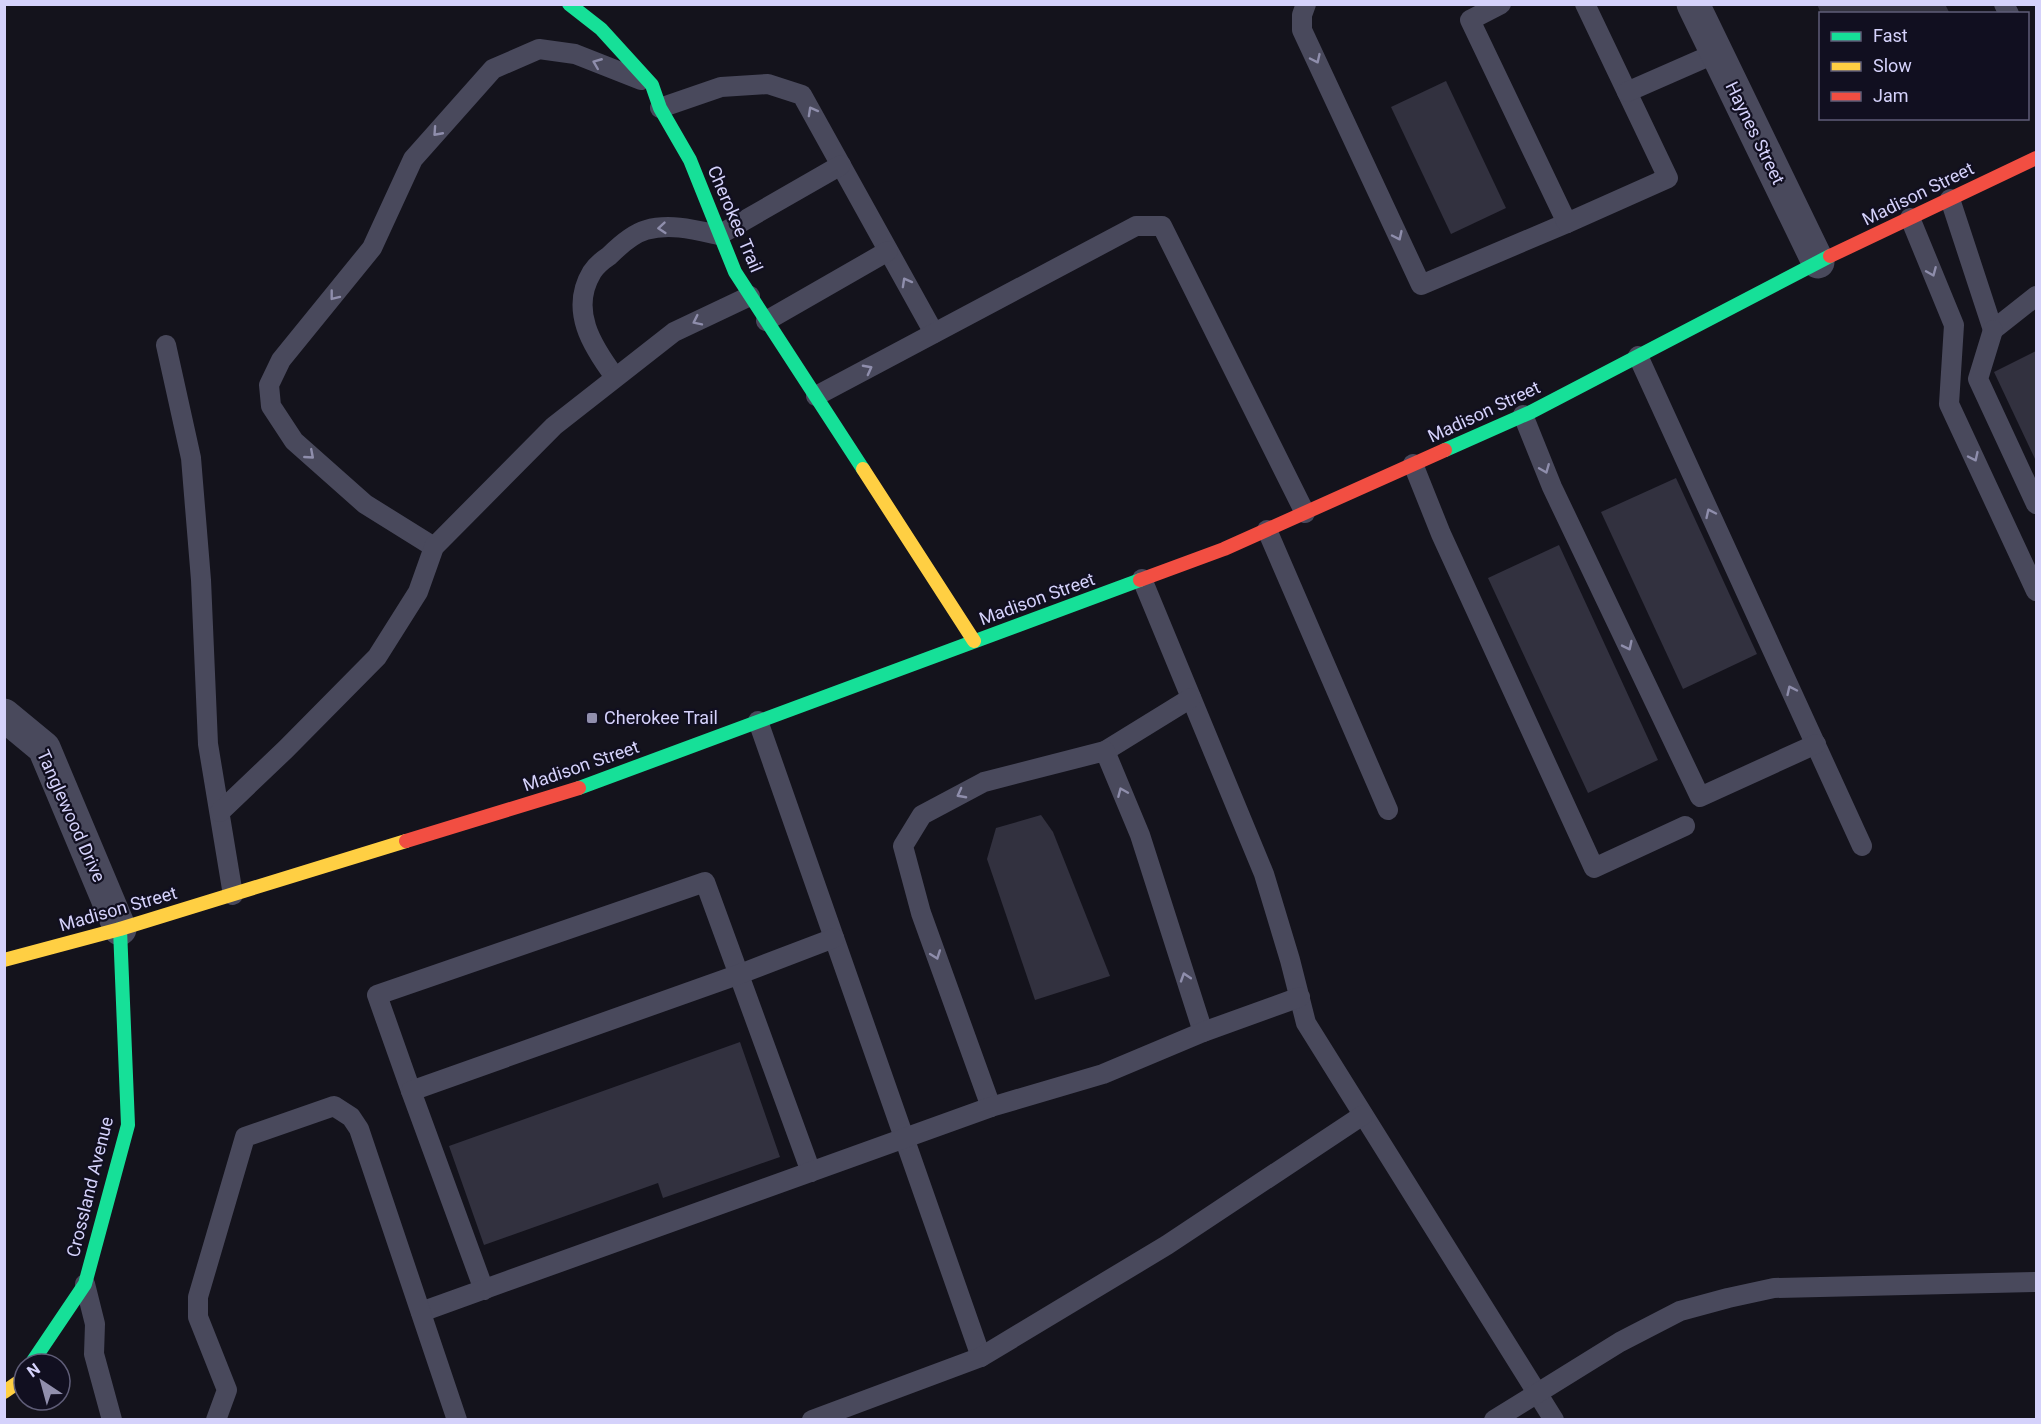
<svg xmlns="http://www.w3.org/2000/svg" width="2041" height="1424" viewBox="0 0 2041 1424" font-family="Roboto,sans-serif">
<rect width="100%" height="100%" fill="#14131c"/>
<!-- building -->
<g fill="#32313f">
<polygon points="1817,4 1945,4 1950,14 1821,14"/>
<polygon points="1446,81 1506,208 1451,234 1391,107"/>
<polygon points="2036,351 2036,461 1994,372"/>
<polygon points="1676,478 1757,654 1683,689 1601,512"/>
<polygon points="1559,545 1658,760 1588,793 1488,578"/>
<polygon points="1041,815 1053,832 1110,976 1035,1000 987,859 996,828"/>
<polygon points="740,1042 780,1157 663,1198 658,1183 484,1245 449,1146"/>
</g>
<g fill="none" stroke-linecap="round" stroke-linejoin="round">
<!-- lane -->
<g stroke="#49495c" stroke-width="20">
<polyline points="1306,4 1302,15 1302,30 1421,285 1567,223"/>
<polyline points="1501,4 1470,20 1567,223 1668,178 1585,4"/>
<polyline points="2004,4 2009,14"/>
<polyline points="1627,92 1716,53"/>
<polyline points="660,108 721,87 768,84 802,95 934,333"/>
<polyline points="1950,199 1993,330 2036,296"/>
<polyline points="1910,218 1954,325 1949,404 2036,591"/>
<polyline points="766,321 888,251"/>
<polyline points="1993,330 1978,379 2036,504"/>
<polyline points="166,345 191,458 201,580 208,744 233,895"/>
<polyline points="1638,356 1862,846"/>
<path d="M615 377C592 346 569 310 592 272 596 266 603 260 609 256 619 246 632 234 646 230 670 223 696 230 719 235L841 165"/>
<polyline points="816,396 1136,226 1162,226 1305,513"/>
<polyline points="1523,415 1552,487 1700,797 1816,744"/>
<polyline points="1413,464 1441,534 1594,868 1685,826"/>
<polyline points="1267,530 1388,810"/>
<polyline points="434,547 365,504 294,441 271,406 269,385 281,360 372,248 413,159 493,69 539,49 575,54 641,80"/>
<polyline points="1142,579 1264,874 1290,960 1306,1023 1554,1420"/>
<polyline points="758,721 981,1357"/>
<polyline points="1105,751 1191,698"/>
<polyline points="220,812 286,749 377,657 418,592 434,547 554,426 674,332 750,296"/>
<polyline points="411,1091 377,995 705,882 811,1172"/>
<polyline points="991,1107 921,913 903,846 922,815 984,782 1105,751 1140,835 1203,1032"/>
<polyline points="85,1284 95,1324 94,1354 112,1420"/>
<polyline points="484,1290 411,1091 740,974 834,938"/>
<polyline points="421,1312 991,1107 1103,1074 1203,1032 1300,997"/>
<polyline points="216,1420 227,1390 198,1317 198,1297 245,1137 334,1106 351,1117 359,1129 457,1420"/>
<polyline points="812,1420 981,1357 1167,1245 1363,1115"/>
<polyline points="1494,1420 1620,1342 1680,1311 1728,1298 1774,1288 2036,1282"/>
</g>
<!-- street -->
<g stroke="#49495c" stroke-width="33">
<polyline points="1693,4 1818,262"/>
<polyline points="4,715 44,748 120,929"/>
</g>
<!-- fast -->
<g stroke="#16e098" stroke-width="14">
<polyline points="569,4 601,29 652,85 660,108 690,160 735,272 863,469"/>
<polyline points="1445,450 1531,412 1830,256"/>
<polyline points="579,788 1140,580"/>
<polyline points="31,1364 85,1284 128,1125 120,929"/>
</g>
<!-- slow -->
<g stroke="#ffcf43" stroke-width="14">
<polyline points="863,469 974,641"/>
<polyline points="4,960 120,929 406,841"/>
<polyline points="4,1392 20,1381 24,1375"/>
</g>
<!-- jam -->
<g stroke="#f24e42" stroke-width="14">
<polyline points="1830,256 2036,158"/>
<polyline points="1140,580 1224,549 1445,450"/>
<polyline points="406,841 579,788"/>
</g>
</g>
<!-- one-way arrows -->
<defs><path id="oneway-chevron" d="M-2-3.5L2.5 0L-2 3.5" fill="none" stroke-width="1.6" stroke-linecap="round" stroke-linejoin="round" transform="scale(1.5)"/></defs>
<g stroke="#8f8eac">
<use href="#oneway-chevron" transform="translate(1316 59) rotate(65)"/>
<use href="#oneway-chevron" transform="translate(597 63) rotate(-158)"/>
<use href="#oneway-chevron" transform="translate(812 111) rotate(-119)"/>
<use href="#oneway-chevron" transform="translate(437 132) rotate(132)"/>
<use href="#oneway-chevron" transform="translate(662 228) rotate(175)"/>
<use href="#oneway-chevron" transform="translate(1398 236) rotate(65)"/>
<use href="#oneway-chevron" transform="translate(1932 272) rotate(67)"/>
<use href="#oneway-chevron" transform="translate(906 282) rotate(-119)"/>
<use href="#oneway-chevron" transform="translate(334 296) rotate(128)"/>
<use href="#oneway-chevron" transform="translate(697 321) rotate(154)"/>
<use href="#oneway-chevron" transform="translate(868 369) rotate(-28)"/>
<use href="#oneway-chevron" transform="translate(310 455) rotate(41)"/>
<use href="#oneway-chevron" transform="translate(1974 457) rotate(65)"/>
<use href="#oneway-chevron" transform="translate(1545 469) rotate(68)"/>
<use href="#oneway-chevron" transform="translate(1710 513) rotate(-115)"/>
<use href="#oneway-chevron" transform="translate(1628 646) rotate(64)"/>
<use href="#oneway-chevron" transform="translate(1791 690) rotate(-115)"/>
<use href="#oneway-chevron" transform="translate(1122 792) rotate(-113)"/>
<use href="#oneway-chevron" transform="translate(961 794) rotate(152)"/>
<use href="#oneway-chevron" transform="translate(936 955) rotate(70)"/>
<use href="#oneway-chevron" transform="translate(1185 977) rotate(-108)"/>
</g>
<!-- markers -->
<rect fill="#918fad" stroke="#110f20" stroke-width="2" x="586" y="712" width="12" height="12" rx="3"/>
<g text-anchor="middle" stroke-width="4.5" stroke-linejoin="round" paint-order="stroke">
<!-- street labels -->
<g font-size="18" fill="#d5d2fb" stroke="#110f20">
<text transform="translate(1755 133) rotate(64)" y="6">Haynes Street</text>
<text transform="translate(1918 194) rotate(-26)" y="6">Madison Street</text>
<text transform="translate(735 219) rotate(67)" y="6">Cherokee Trail</text>
<text transform="translate(1484 412) rotate(-25)" y="6">Madison Street</text>
<text transform="translate(1037 599) rotate(-20)" y="6">Madison Street</text>
<text transform="translate(581 766) rotate(-19)" y="6">Madison Street</text>
<text transform="translate(71 816) rotate(66)" y="6">Tanglewood Drive</text>
<text transform="translate(118 909) rotate(-16)" y="6">Madison Street</text>
<text transform="translate(90 1187) rotate(-76)" y="6">Crossland Avenue</text>
</g>
<!-- poi labels -->
<g font-size="18" fill="#d5d2fb" stroke="#110f20" text-anchor="start">
<text x="604" y="724">Cherokee Trail</text>
</g>
</g>
<!-- border -->
<rect width="2041" height="1424" fill="none" stroke="#d5d2fb" stroke-width="12"/>
<!-- legend -->
<rect x="1819" y="12" width="210" height="108" fill="#110f20" stroke="#5f5d78" stroke-width="1.5"/>
<rect x="1831" y="32" width="30" height="9" fill="#16e098" stroke="#5f5d78" stroke-width="1.5"/>
<text x="1873" y="42" font-size="18" fill="#d5d2fb">Fast</text>
<rect x="1831" y="62" width="30" height="9" fill="#ffcf43" stroke="#5f5d78" stroke-width="1.5"/>
<text x="1873" y="72" font-size="18" fill="#d5d2fb">Slow</text>
<rect x="1831" y="92" width="30" height="9" fill="#f24e42" stroke="#5f5d78" stroke-width="1.5"/>
<text x="1873" y="102" font-size="18" fill="#d5d2fb">Jam</text>
<!-- north arrow -->
<g transform="translate(42 1382) rotate(324)"><circle r="28" fill="#110f20" stroke="#5f5d78" stroke-width="1.5"/>
<path d="M0-4.5L10 22L0 15L-10 22Z" fill="#918fad"/>
<text y="-9" font-size="16" font-weight="bold" text-anchor="middle" fill="#d5d2fb">N</text>
</g>
</svg>
